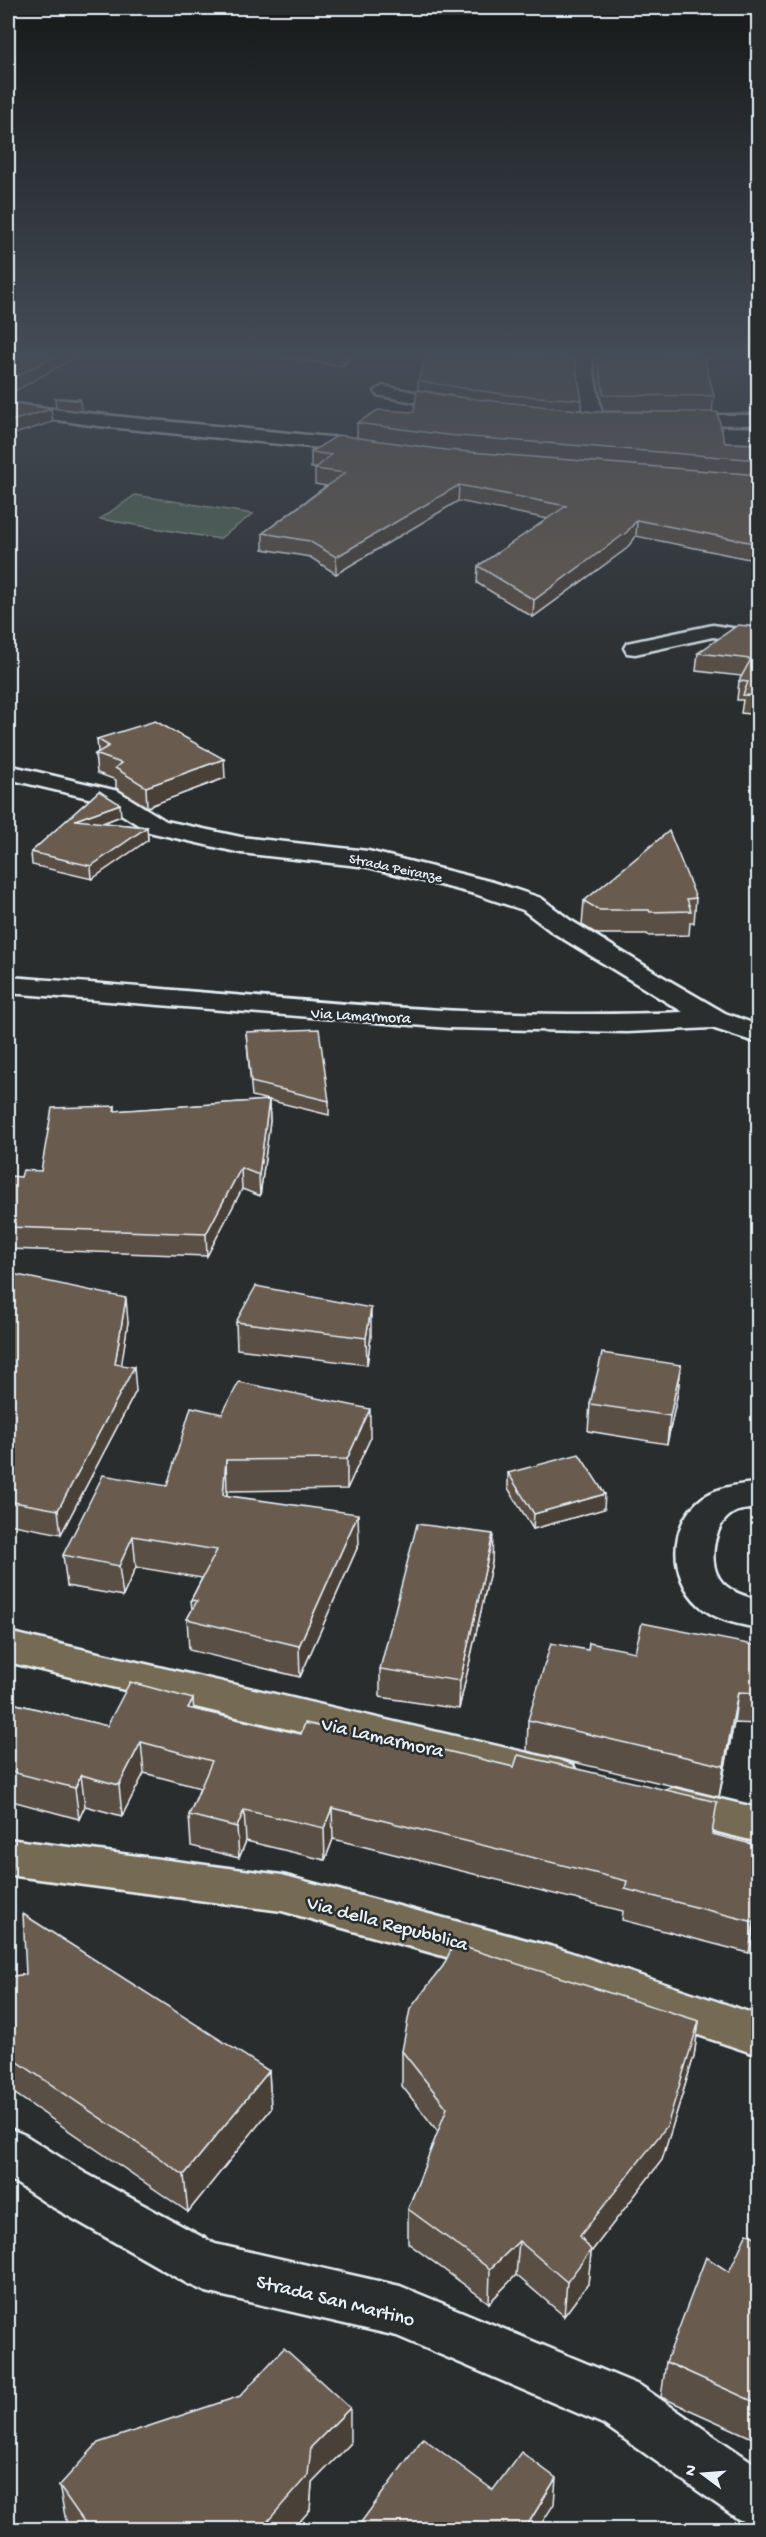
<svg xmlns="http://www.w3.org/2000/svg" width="766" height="2537" viewBox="0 0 766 2537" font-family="'Gochi Hand',sans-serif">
<rect width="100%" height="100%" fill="#2a2d2e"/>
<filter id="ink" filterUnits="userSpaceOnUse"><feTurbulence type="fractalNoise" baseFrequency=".0167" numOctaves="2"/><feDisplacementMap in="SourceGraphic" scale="12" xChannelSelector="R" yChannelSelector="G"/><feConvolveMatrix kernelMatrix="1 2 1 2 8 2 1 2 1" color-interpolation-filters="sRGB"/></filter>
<g filter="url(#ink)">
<!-- green -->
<polygon fill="#526a57" stroke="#9daea8" stroke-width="1.5" points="135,495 253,514 219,539 100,519"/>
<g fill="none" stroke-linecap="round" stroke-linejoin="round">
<defs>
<g id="minor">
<polygon points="574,353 590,353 603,420 600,424 588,424 585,420"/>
<polygon points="383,386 461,401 470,406 461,411 377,395 375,391"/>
<path d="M8 403C111 418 215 425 319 436 331 437 375 439 381 448L372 453 98 426 8 413Z"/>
<polygon points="674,415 758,415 758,425 668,424 665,420 668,416"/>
<polygon points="713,625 758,632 758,644 713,637 635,654 627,653 624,648 627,643"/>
<path d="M8 765 118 791 166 821 241 837 368 851 493 882 541 898 570 920 658 974 725 1013 758 1025V1043L712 1028 627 1032 450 1028 8 993V977C233 992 457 1022 683 1012L552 932 523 910 475 894 368 867 241 853 149 832 101 801 8 779Z"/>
<path d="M758 1483V1509C749 1509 740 1509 732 1514 714 1525 708 1560 719 1578 727 1591 744 1596 758 1600V1628C738 1624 714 1620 699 1605 669 1578 668 1525 701 1499 716 1487 740 1484 758 1483Z"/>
<polygon points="8,2128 25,2135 85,2173 215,2244 400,2286 641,2386 758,2466 758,2527 738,2519 603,2424 397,2336 206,2292 188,2284 49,2205 8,2178"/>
</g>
<g id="major">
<polygon points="8,1632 558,1760 573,1765 579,1777 573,1789 558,1794 8,1662"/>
<polygon points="673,1788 758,1808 758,1842 658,1817 652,1805 658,1793"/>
<polygon points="8,1839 282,1875 557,1948 758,2015 758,2055 557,1988 282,1911 8,1875"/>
</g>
</defs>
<!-- minor casing -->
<use href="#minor" stroke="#e8f1f8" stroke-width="5"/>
<!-- major casing -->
<use href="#major" stroke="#e8f1f8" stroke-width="5"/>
<!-- minor -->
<use href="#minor" fill="#2a2d2e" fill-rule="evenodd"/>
<!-- major -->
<use href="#major" fill="#756b52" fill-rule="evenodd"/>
</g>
<!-- wall -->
<g fill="#5a4f45" stroke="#e8f1f8" stroke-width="1.5">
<polygon points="252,353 354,353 343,366"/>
<polygon points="479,353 582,400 581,410 553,408 595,412 680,412 603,411 592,353 711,353 705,362 714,396 712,412 725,443 759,444 759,561 636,536 626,549 533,617 477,583 478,566 548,519 458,501 336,574 310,557 263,549 263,533 326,486 315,484 315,468 311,468 311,452 357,438 357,423 414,412 447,396 474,399 418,390 418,381"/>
<polygon points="55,398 80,399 81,411 56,408"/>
<polygon points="759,627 759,715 741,713 743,700 737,700 739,681 742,676 696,671 698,653"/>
<polygon points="97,739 225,778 147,807 116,788 116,780 97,773 95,754 98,752"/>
<polygon points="99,791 121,816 103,823 147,827 148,840 92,879 32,865 31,852"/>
<polygon points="696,898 694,923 690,923 689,935 649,936 647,934 597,934 582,925 584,901"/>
<polygon points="246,1032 329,1101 329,1115 252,1096"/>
<polygon points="269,1100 270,1121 260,1196 242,1189 207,1256 8,1249 8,1176 21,1177 41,1171 115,1106 115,1111"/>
<polygon points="8,1273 128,1322 121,1365 136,1391 61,1534 8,1524"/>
<polygon points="236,1322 371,1335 367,1365 237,1349"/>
<polygon points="681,1365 678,1392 667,1444 588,1431 590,1404"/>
<polygon points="222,1414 370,1439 347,1489 227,1491 227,1496 359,1544 300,1677 189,1650 187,1619 192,1610 191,1600 202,1578 136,1567 123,1596 67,1586 63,1555 167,1486"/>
<polygon points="508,1473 604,1509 533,1529 508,1488"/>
<polygon points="759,1513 759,1599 756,1597 757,1525"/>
<polygon points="492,1562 459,1709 380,1697 380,1669"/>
<polygon points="759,1646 759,1724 734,1723 719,1797 527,1751 528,1720 588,1650 635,1652"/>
<polygon points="8,1702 107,1726 194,1710 759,1846 759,1908 749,1953 622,1920 623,1911 333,1839 325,1860 246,1841 239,1858 191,1846 189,1815 200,1788 144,1773 122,1816 85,1806 79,1819 8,1800"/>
<polygon points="8,1977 269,2071 271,2109 188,2212 8,2089"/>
<polygon points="699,2021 694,2056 662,2160 591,2252 588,2284 564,2316 516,2275 489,2303 408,2243 408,2209 438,2132 402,2086 402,2051"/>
<polygon points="759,2239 759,2441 661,2397 666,2362 729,2272"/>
<polygon points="350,2444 312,2483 310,2510 293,2529 71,2529 66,2521 59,2486"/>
</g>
<!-- shaded-wall -->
<g fill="#4a4038" stroke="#e8f1f8" stroke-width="1.5">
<polygon points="60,353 83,353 8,395 8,381"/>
<polygon points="344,353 354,353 343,366"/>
<polygon points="702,353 711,353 699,370 700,354"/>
<polygon points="51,409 53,422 8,436 8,422"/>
<polygon points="459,485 458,501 336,574 336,557"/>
<polygon points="637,520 636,536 626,549 533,617 534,600"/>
<polygon points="224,759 225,778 147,807 146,787"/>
<polygon points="120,804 121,816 76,833 75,820"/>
<polygon points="147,827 148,840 92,879 91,866"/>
<polygon points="269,1100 270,1121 260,1196 259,1175"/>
<polygon points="241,1168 242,1189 207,1256 206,1234"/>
<polygon points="126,1298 128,1322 118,1388 115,1364"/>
<polygon points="371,1308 371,1335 367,1365 366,1338"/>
<polygon points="681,1365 678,1392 667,1444 670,1416"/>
<polygon points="134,1367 136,1391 61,1534 58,1510"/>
<polygon points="370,1409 370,1439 347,1489 347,1459"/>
<polygon points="226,1460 227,1491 225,1526 223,1495"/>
<polygon points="605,1494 604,1509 533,1529 534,1514"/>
<polygon points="358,1514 359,1544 300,1677 299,1646"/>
<polygon points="493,1534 492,1562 459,1709 460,1681"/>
<polygon points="133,1536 136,1567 123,1596 119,1566"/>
<polygon points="10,1652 15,1683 8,1696 8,1657"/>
<polygon points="738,1692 734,1723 719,1797 724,1766"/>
<polygon points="193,1699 195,1730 188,1708"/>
<polygon points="141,1742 144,1773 122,1816 119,1785"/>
<polygon points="81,1775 85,1806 79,1819 75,1788"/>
<polygon points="332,1808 333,1839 325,1860 324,1828"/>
<polygon points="244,1810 246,1841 239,1858 237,1827"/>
<polygon points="759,1902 759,1908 749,1953 754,1922"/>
<polygon points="699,2021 694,2056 662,2160 591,2252 588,2284 564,2316 567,2282 580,2236"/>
<polygon points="269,2071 271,2109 188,2212 184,2175"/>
<polygon points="519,2241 516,2275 489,2303 490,2269"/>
<polygon points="8,2346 12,2383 8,2384"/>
<polygon points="350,2408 350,2444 312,2483 310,2510 293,2529 261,2529 311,2447"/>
<polygon points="556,2478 554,2504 538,2529 525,2529"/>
</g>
<!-- building -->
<g fill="#695c50" stroke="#e8f1f8" stroke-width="1.5">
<polygon points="8,353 60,353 8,381"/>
<polygon points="427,353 476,353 574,357 582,400 508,395 418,381"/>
<polygon points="596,353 702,353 700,354 703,354 714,396 604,395"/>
<polygon points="417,390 447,396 595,412 717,412 725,443 759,444 759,460 446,435 357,423 378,410 414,412"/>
<polygon points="55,398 80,399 80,401"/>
<polygon points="8,402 51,409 8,422"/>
<polygon points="338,435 446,450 759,475 759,544 637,520 627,532 534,600 478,566 566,506 459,485 336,557 309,541 263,533 345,473 315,469 331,455 311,452"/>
<polygon points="738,625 759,627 759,696 743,695 748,682 739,681 751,659 698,653"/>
<polygon points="155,721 224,759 146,787 115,768 121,763 95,754 109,746 97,739"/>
<polygon points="99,791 120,804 75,820 147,827 91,866 31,852"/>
<polygon points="669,831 696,898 687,899 691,911 650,912 649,910 599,910 584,901"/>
<polygon points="319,1029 329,1101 251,1082 246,1032"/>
<polygon points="269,1100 259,1175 241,1168 206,1234 8,1227 8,1176 21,1177 23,1170 41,1171 52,1108 115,1106 114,1111"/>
<polygon points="8,1273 126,1298 115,1364 134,1367 58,1510 8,1501"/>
<polygon points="256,1286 371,1308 366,1338 236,1322"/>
<polygon points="602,1353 681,1365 670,1416 590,1404"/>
<polygon points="239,1382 370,1409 347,1459 226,1460 223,1495 358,1514 299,1646 187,1619 197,1601 191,1600 217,1550 133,1536 119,1566 63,1555 103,1475 167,1486 191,1407 222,1414"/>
<polygon points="579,1454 605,1494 534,1514 508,1473"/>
<polygon points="417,1524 493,1534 460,1681 380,1669"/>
<polygon points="642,1623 759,1646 759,1693 738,1692 724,1766 528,1720 551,1643 588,1650 589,1643 635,1652"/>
<polygon points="130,1682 193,1699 188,1708 301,1734 305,1723 362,1736 363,1731 514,1767 518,1755 717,1802 712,1834 759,1846 759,1902 754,1922 625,1889 627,1881 332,1808 324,1828 244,1810 237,1827 189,1815 212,1761 141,1742 119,1785 81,1775 75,1788 8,1771 8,1702 107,1726"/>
<polygon points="23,1914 269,2071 184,2175 8,2055 8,1977 26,1974"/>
<polygon points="454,1944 699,2021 667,2126 580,2236 591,2250 567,2282 519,2241 490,2269 408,2209 447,2108 402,2051 410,2009 443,1966"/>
<polygon points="747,2233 759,2239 759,2404 666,2362 706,2257 729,2272"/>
<polygon points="284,2348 350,2408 311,2447 308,2475 261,2529 89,2529 59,2486 98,2443 240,2396"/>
<polygon points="423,2438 493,2490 521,2452 556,2478 525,2529 356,2529"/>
</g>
</g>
<!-- sky -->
<linearGradient id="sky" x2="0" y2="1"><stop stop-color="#171919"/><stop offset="0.5" stop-color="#444c57"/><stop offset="1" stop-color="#444c57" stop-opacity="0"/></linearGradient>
<rect width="766" height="708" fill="url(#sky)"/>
<g text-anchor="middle" stroke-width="5" stroke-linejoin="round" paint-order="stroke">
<!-- far-street labels -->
<g font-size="14" fill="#e8f1f8" stroke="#2a2d2e">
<text transform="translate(396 867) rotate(12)" y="5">Strada Peiranze</text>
</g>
<!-- street labels -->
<g font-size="16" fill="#e8f1f8" stroke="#2a2d2e">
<text transform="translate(361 1014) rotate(3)" y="6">Via Lamarmora</text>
</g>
<!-- near-street labels -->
<g font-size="20" fill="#e8f1f8" stroke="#2a2d2e">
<text transform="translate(383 1736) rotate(13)" y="7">Via Lamarmora</text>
<text transform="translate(388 1922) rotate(15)" y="7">Via della Repubblica</text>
<text transform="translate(336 2299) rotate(14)" y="7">Strada San Martino</text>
</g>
</g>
<!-- margin -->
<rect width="766" height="2537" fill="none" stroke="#2a2d2e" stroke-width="30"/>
<rect x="15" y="15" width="736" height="2507" fill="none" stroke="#e8f1f8" stroke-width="2" filter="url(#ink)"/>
<!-- north arrow -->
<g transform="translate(703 2474) rotate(286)" stroke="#2a2d2e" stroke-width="4.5" paint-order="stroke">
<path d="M0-4.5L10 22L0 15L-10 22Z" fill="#e8f1f8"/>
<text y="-9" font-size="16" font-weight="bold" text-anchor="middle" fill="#e8f1f8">N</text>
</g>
</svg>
